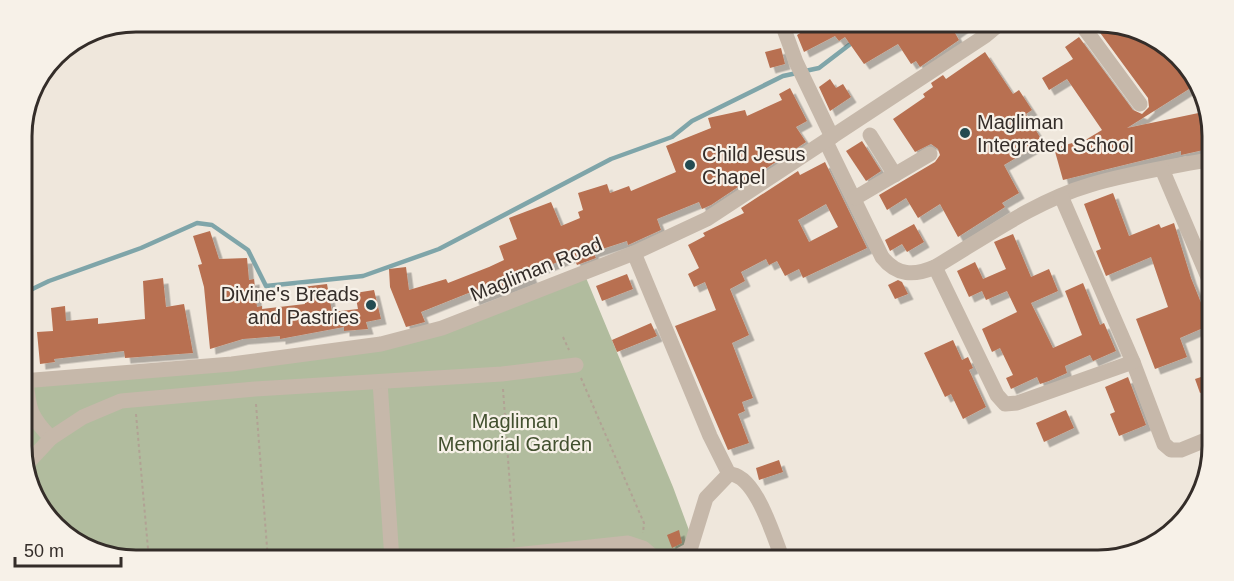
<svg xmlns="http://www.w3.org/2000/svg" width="1234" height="581" viewBox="0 0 1234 581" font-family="Arial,sans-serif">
<defs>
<filter id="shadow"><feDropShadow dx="5.5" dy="5.5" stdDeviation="0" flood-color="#0004"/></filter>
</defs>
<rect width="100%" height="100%" fill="#efe7dc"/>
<!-- green -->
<polygon fill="#b1bc9e" points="584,273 673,487 700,560 135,560 91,551 45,516 22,461 22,381 381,344"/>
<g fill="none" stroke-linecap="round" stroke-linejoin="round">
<!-- stream -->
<g stroke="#7fa5a9" stroke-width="4.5">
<polyline points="805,71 819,68 853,42"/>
<polyline points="22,294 49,281 141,248 197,223 212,225 248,250 266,286 363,276 439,249 611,159 672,137 692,121 783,76 797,73"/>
</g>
</g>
<!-- building -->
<g fill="#b87051" fill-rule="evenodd" filter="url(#shadow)">
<polygon points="808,21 972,21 955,33 959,40 920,67 916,61 911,64 898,44 864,64 845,37 839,41 835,36 804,52 797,35 811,26"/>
<polygon points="1108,23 1143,30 1189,65 1197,84 1127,128 1208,111 1212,120 1212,144 1207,145 1208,149 1181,155 1181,151 1063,180 1054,148 1087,139 1102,130 1067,79 1049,90 1042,78 1073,59 1065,47 1079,37 1133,110 1142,114 1149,107 1148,98 1098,30"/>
<polygon points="781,48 785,64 770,68 765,52"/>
<polygon points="985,52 1013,94 1019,90 1032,110 1026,114 1043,142 1004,165 1019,193 1002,203 1005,207 958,237 940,204 918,218 906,198 887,210 879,195 935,162 940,155 938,149 931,144 915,152 893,119 925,97 923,94 933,87 931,83 943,75 946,79"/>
<polygon points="830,79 836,88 843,84 851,97 830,111 819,87"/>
<polygon points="790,88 807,121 796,127 806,142 711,205 702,209 699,202 657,219 661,230 628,245 627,241 593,252 596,258 577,265 573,256 530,273 532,278 512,286 474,300 471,292 421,312 425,322 406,327 390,287 389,269 406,267 409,290 446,279 448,283 489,267 504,260 499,246 517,239 509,218 551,202 561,226 580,218 578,212 583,210 578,193 607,184 610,193 629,186 631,191 676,172 666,146 711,128 708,118 745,110 747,116 782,100 779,94"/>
<polygon points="862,141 881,171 866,181 846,151"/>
<path d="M825 162 867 248 803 278 799 269 785 276 777 261 769 265 766 259 741 272 745 281 730 289 749 335 732 343 753 398 742 402 745 411 738 414 749 443 728 450 675 326 716 310 705 282 694 287 688 274 699 268 688 245 705 236 703 233 744 213 741 208 798 171 800 175ZM826 204 838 227 809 242 798 220Z"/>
<polygon points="1113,193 1129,236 1159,224 1161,228 1174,223 1191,278 1210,325 1180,338 1187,357 1155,369 1136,319 1168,307 1151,257 1106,276 1096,251 1101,249 1084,204"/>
<polygon points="914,224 924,242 907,252 902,244 890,251 885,240"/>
<polygon points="210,231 219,259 247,258 249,280 254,279 257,307 262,306 262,309 305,304 302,287 327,284 332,312 358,309 355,293 374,290 381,319 366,322 368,329 344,331 344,327 280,339 280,336 243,339 210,349 204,287 198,265 202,264 193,236"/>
<polygon points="1013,234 1031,277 1049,269 1058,291 1031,303 1053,348 1082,335 1065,291 1083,283 1100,325 1104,323 1116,351 1093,361 1090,355 1065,366 1067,373 1049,381 1040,384 1037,377 1011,389 1006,378 1013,375 1000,348 992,352 982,329 1017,312 1007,291 986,300 982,291 969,297 957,271 975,262 983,279 1006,269 994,242"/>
<polygon points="627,274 633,289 602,301 596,286"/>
<polygon points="163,278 166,307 184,304 193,353 125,358 124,351 54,359 55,362 40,364 37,332 53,331 51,308 65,306 66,321 98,318 98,324 145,319 143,281"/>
<polygon points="898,280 902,282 908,294 895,299 888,285"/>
<polygon points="651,323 657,336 617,352 612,340"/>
<polygon points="953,340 962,360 968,357 973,368 969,370 986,407 963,419 951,394 945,397 924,353"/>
<polygon points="1213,373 1213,388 1200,393 1195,379"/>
<polygon points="1128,377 1146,425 1119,436 1110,414 1115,412 1105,387"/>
<polygon points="1066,410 1074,428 1044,442 1036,423"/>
<polygon points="779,460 783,472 759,480 756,468"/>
<polygon points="679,530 682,543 672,548 667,535"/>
</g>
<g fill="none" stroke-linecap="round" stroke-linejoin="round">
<!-- path -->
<g stroke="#b1a294" stroke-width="2" stroke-dasharray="3 3" stroke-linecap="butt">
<polyline points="563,337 569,350"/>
<polyline points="581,378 644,523 643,533"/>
<polyline points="503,389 514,542"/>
<polyline points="256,404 268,560"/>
<polyline points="136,414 149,560"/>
</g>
<!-- minor -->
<g stroke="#c6b8aa" stroke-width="15">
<polyline points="781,21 796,62 832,137"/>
<polyline points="1079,21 1140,104"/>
<polyline points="870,135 895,175"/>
<path d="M826 142 882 257C897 276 914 276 935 267 984 238 1035 201 1090 185 1130 173 1172 167 1212 159"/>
<polyline points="1162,169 1213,289"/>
<polyline points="1061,196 1133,362 1164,444 1171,450 1181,450 1213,437"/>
<polyline points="855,198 930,154"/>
<polyline points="634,253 710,436 729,474"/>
<polyline points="935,267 997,395 1005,404 1017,403 1133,362"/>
<polyline points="22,381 232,364 381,344 442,328 634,253 707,219 985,36 1003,21"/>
<path d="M26 381C29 410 30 416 51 438"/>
<polyline points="380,382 392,560"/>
<polyline points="24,467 51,438 83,417 121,401 255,389 502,374 576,365"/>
<polyline points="424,560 515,555 628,543 643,548 657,560"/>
<path d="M671 560 690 550 706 498 729 474C756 474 774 538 783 560"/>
</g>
</g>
<!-- markers -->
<g fill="#234b51" stroke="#f7f1e8" stroke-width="2">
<circle cx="965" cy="133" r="6"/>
<circle cx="690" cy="165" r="6"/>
<circle cx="371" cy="305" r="6"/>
</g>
<g text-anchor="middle" stroke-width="4.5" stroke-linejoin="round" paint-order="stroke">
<!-- poi labels -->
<g font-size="20" fill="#342d29" stroke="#f7f1e8" text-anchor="start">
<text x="977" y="129">Magliman<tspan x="977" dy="23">Integrated School</tspan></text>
<text x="702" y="161">Child Jesus<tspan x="702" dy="23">Chapel</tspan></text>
<text x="359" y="301" text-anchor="end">Divine's Breads<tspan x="359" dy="23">and Pastries</tspan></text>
</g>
<!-- street labels -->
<g font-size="20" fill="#342d29" stroke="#f7f1e8">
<text transform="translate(536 269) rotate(-22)" y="7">Magliman Road</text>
</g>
<!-- park labels -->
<g font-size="20" fill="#42502f" stroke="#f7f1e8">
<text x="515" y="428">Magliman<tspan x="515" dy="23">Memorial Garden</tspan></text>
</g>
</g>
<!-- crop -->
<path d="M0 0H1234V581H0ZM136 32H1098A104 104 0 0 1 1202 136V446A104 104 0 0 1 1098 550H136A104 104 0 0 1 32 446V136A104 104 0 0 1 136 32Z" fill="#f7f1e8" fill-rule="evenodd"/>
<path fill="none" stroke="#342d29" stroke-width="3" d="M136 32H1098A104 104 0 0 1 1202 136V446A104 104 0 0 1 1098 550H136A104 104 0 0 1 32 446V136A104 104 0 0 1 136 32Z"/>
<!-- scale -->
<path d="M15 557v9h106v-9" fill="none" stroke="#342d29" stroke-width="3"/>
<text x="24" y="557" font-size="18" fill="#342d29" stroke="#f7f1e8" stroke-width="4.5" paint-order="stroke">50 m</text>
</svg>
